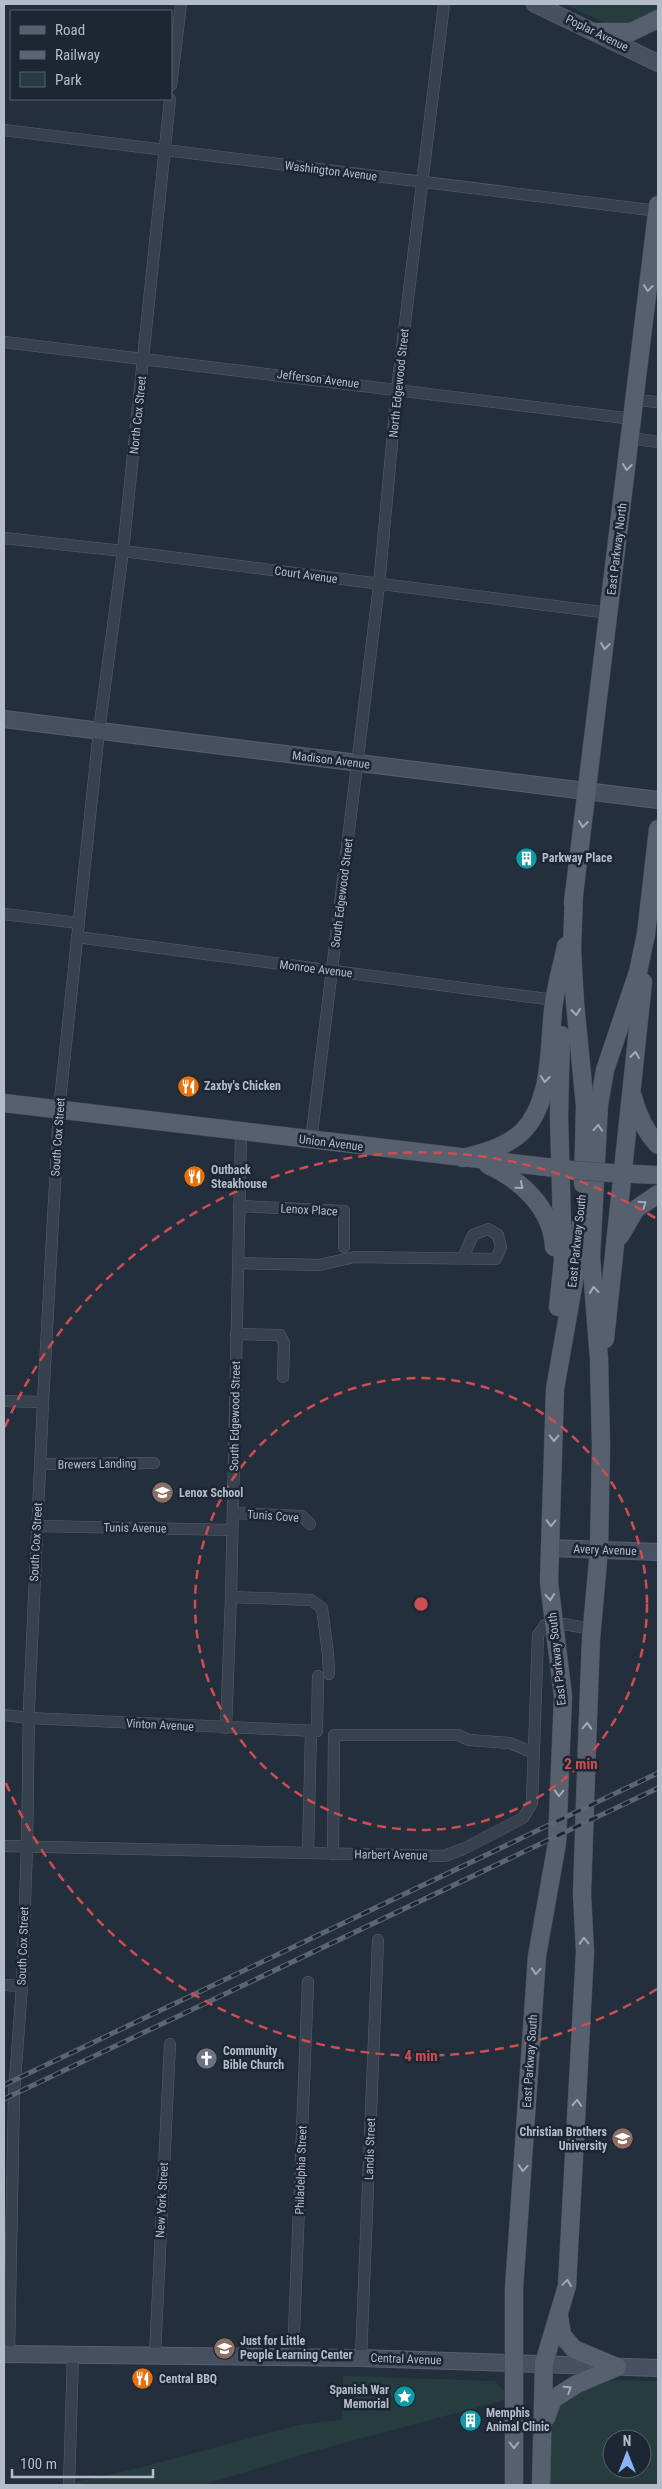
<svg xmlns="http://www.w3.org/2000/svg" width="662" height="2489" viewBox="0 0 662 2489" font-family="'Roboto Condensed',sans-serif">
<rect width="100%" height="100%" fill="#242f3e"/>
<!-- green -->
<g fill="#263c3f" fill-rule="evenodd">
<polygon points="564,4 658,4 658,12 633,26 615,27"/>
<polygon points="343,2376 495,2381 504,2391 504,2400 311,2452 202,2485 75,2485 75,2482 139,2468 299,2425 342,2420"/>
<path d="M597 2380 658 2381V2485H549L552 2407ZM612 2439H642V2469H612Z"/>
</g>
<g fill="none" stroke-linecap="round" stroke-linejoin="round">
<defs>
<g id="street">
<polyline points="171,85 181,4"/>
<polyline points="4,130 658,211"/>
<polyline points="4,342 633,419"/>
<polyline points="634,400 658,402"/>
<polyline points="630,438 658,442"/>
<polyline points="4,538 123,551 609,613"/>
<polyline points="4,914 79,923"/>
<polyline points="77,937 554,1000"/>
<polyline points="311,1141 379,585 397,389 444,4"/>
<polyline points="239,1206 344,1211 344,1247"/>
<polyline points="238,1263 319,1265 355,1257 496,1259 501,1247 498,1235 488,1229 473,1235 463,1258"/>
<polyline points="236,1334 280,1335 284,1343 283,1377"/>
<polyline points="4,1401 43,1402"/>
<polyline points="40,1464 154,1463"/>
<polyline points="233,1513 302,1516 310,1524"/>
<polyline points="37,1526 232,1530"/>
<polyline points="231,1597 311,1600 322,1608 328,1654 329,1674"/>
<polyline points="4,1715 29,1718 317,1731 318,1676"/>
<polyline points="226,1728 231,1597 241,1133"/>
<polyline points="4,1846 444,1856 463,1849 523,1818 532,1803 538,1635 545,1625 552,1622 592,1629"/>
<polyline points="308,1853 311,1731"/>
<polyline points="333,1854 334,1735 458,1735 469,1740 510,1743 534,1753"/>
<polyline points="4,1985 22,1986"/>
<polyline points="9,2355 14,2094 22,1986 27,1847 29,1708 43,1402 59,1110 99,731 123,551 170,99"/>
<polyline points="155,2355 170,2044"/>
<polyline points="293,2357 308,1982"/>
<polyline points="361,2358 378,1940"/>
<polyline points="69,2485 73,2355"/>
</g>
<g id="secondary">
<polyline points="535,4 658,63"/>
<polyline points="4,719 658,800"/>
<polyline points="551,1548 658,1552"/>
<polyline points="4,2354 361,2358 658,2368"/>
</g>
<g id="primary">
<polyline points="594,32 631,32 658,19"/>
<polyline points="574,893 572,949 575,1003 585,1106 583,1184"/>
<polyline points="573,903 658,205"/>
<path d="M633 1097C638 1116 645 1131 658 1145"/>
<polyline points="4,1103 571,1170"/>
<path d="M463 1158C483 1153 506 1147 522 1132 554 1100 548 1044 554 1002 557 983 562 965 566 946"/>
<path d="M488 1165C521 1180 552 1208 554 1247"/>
<polyline points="611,1173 658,1175"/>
<polyline points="620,1236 636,1209 658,1194"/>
<polyline points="558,1307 563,1261 559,1116 561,1035"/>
<polyline points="605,1339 643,982"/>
<polyline points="559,2316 562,2335 574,2349 617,2367"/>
<polyline points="546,2418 553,2399 577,2384 617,2367"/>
<polyline points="514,2485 514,2289 537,1956 557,1843 563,1696 549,1582 555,1389 578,1258 581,1223"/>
<polyline points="541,2485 544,2363 567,2286 585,1952 582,1894 587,1744 591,1639 599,1550 601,1446 599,1359 591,1257 599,1105 605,1070 638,972 646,934 658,829"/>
</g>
</defs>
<!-- street casing -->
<use href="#street" stroke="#565f6c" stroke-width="12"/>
<!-- secondary casing -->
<use href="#secondary" stroke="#565f6c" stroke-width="18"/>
<!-- primary casing -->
<use href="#primary" stroke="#414a57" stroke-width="19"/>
<!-- street -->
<use href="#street" stroke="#38414e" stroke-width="11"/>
<!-- secondary -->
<use href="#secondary" stroke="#465061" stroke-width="16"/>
<!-- primary -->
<use href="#primary" stroke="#56606e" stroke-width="18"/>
<defs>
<g id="rail">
<polyline points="4,2085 658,1773"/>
<polyline points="4,2099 658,1788"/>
</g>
</defs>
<!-- rail casing -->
<use href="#rail" stroke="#5a6575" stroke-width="5"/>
<!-- rail -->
<use href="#rail" stroke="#1d2633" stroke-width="3" stroke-dasharray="9" stroke-linecap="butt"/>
<defs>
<polyline id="primary-bridge" points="571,1170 611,1173"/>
</defs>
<!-- primary-bridge casing -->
<use href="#primary-bridge" stroke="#414a57" stroke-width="19" stroke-linecap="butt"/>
<!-- primary-bridge -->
<use href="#primary-bridge" stroke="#56606e" stroke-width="18"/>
</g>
<!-- one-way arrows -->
<defs><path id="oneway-chevron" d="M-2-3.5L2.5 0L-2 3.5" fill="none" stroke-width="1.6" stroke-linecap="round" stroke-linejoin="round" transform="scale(1.25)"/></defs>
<g stroke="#a1aab7">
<use href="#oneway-chevron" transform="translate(648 288) rotate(97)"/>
<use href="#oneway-chevron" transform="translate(627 467) rotate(97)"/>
<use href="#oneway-chevron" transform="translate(605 646) rotate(97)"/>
<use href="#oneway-chevron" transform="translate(583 824) rotate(97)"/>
<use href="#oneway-chevron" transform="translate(576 1012) rotate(83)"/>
<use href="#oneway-chevron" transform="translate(635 1055) rotate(-84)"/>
<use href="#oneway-chevron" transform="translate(545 1079) rotate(97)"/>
<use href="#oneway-chevron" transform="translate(598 1128) rotate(-86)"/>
<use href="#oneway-chevron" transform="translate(520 1186) rotate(40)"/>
<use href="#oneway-chevron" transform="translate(643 1204) rotate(-34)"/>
<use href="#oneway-chevron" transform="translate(594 1290) rotate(-95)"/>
<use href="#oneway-chevron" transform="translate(554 1438) rotate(91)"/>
<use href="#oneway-chevron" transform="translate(551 1523) rotate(91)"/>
<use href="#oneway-chevron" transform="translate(550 1597) rotate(85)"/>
<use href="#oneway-chevron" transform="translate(587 1726) rotate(-88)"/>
<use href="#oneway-chevron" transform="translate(559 1793) rotate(92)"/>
<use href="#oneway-chevron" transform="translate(584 1941) rotate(-92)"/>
<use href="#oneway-chevron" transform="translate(536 1971) rotate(94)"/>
<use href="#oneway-chevron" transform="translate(577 2103) rotate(-87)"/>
<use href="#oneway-chevron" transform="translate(523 2168) rotate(94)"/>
<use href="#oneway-chevron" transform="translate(567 2283) rotate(-82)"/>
<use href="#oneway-chevron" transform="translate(568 2389) rotate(-33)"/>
<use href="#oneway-chevron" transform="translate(514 2445) rotate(90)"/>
</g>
<!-- distance rings -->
<g fill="none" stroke="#ce4d50" stroke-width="2.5" stroke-dasharray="9 6">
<circle cx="421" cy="1604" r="226"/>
<path d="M657 1989A452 452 0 0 1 5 1781M5 1427A452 452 0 0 1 657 1219"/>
</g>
<!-- icons -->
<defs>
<symbol id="building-disc" viewBox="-11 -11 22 22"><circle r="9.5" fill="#0f9aa8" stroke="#1d2633"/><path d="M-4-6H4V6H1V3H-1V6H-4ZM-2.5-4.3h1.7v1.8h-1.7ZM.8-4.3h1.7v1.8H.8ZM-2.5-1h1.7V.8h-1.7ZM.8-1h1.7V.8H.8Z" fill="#fff"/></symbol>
<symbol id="restaurant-disc" viewBox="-11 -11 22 22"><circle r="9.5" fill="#e8710a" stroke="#1d2633"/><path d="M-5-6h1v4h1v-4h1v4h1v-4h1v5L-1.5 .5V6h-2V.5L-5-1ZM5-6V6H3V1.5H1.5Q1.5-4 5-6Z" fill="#fff"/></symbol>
<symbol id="school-disc" viewBox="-11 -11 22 22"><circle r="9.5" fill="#8d6e63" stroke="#1d2633"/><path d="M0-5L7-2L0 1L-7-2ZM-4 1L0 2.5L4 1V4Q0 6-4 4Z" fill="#fff"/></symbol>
<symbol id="church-disc" viewBox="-11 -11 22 22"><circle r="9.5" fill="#6b7280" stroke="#1d2633"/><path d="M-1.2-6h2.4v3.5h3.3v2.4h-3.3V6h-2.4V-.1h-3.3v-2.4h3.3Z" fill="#fff"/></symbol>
<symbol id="university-disc" viewBox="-11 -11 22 22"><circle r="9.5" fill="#8d6e63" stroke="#1d2633"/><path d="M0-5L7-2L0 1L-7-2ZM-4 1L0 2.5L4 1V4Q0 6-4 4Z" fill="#fff"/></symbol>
<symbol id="sight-disc" viewBox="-11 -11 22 22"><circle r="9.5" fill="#0f9aa8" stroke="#1d2633"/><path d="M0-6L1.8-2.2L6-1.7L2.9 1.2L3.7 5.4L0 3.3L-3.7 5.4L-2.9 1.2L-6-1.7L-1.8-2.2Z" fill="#fff"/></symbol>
</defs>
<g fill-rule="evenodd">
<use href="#building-disc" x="514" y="846" width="25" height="25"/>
<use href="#restaurant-disc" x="176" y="1074" width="25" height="25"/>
<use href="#restaurant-disc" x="182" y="1164" width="25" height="25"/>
<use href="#school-disc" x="150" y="1480" width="25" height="25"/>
<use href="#church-disc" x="194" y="2046" width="25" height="25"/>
<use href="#university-disc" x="610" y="2126" width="25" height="25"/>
<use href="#school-disc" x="212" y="2336" width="25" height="25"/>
<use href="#restaurant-disc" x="130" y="2366" width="25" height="25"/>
<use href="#sight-disc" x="392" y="2384" width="25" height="25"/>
<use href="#building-disc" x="458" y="2408" width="25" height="25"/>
</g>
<g text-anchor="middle" stroke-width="5" stroke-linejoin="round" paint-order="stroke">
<!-- street labels -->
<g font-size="12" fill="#b4bcc9" stroke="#1d2633">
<text transform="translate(597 33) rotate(26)" y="4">Poplar Avenue</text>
<text transform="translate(331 171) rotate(7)" y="4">Washington Avenue</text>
<text transform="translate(318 379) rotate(7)" y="4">Jefferson Avenue</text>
<text transform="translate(399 383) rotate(-84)" y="4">North Edgewood Street</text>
<text transform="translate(138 415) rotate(-84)" y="4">North Cox Street</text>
<text transform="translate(617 549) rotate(-83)" y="4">East Parkway North</text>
<text transform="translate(306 575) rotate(8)" y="4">Court Avenue</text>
<text transform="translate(331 760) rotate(7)" y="4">Madison Avenue</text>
<text transform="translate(342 893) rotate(-83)" y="4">South Edgewood Street</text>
<text transform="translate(316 969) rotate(7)" y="4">Monroe Avenue</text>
<text transform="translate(58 1137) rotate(-86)" y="4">South Cox Street</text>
<text transform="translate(331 1143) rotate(7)" y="4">Union Avenue</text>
<text transform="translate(309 1210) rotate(3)" y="4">Lenox Place</text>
<text transform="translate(577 1241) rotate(-84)" y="4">East Parkway South</text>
<text transform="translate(235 1416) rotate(-89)" y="4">South Edgewood Street</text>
<text transform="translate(97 1464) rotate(-1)" y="4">Brewers Landing</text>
<text transform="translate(273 1516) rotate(4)" y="4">Tunis Cove</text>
<text transform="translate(135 1528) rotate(1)" y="4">Tunis Avenue</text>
<text transform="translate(36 1542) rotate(-87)" y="4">South Cox Street</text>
<text transform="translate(605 1550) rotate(2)" y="4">Avery Avenue</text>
<text transform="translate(557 1659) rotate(-96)" y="4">East Parkway South</text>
<text transform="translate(160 1725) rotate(3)" y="4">Vinton Avenue</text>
<text transform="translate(391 1855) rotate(1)" y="4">Harbert Avenue</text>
<text transform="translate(23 1946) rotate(-88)" y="4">South Cox Street</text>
<text transform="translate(530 2061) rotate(-86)" y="4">East Parkway South</text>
<text transform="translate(370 2149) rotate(-88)" y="4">Landis Street</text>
<text transform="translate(301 2170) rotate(-88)" y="4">Philadelphia Street</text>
<text transform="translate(162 2200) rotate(-87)" y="4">New York Street</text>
<text transform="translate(406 2359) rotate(2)" y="4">Central Avenue</text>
</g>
<!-- poi labels -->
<g font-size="12" font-weight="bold" fill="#b4bcc9" stroke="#1d2633" text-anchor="start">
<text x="542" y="862">Parkway Place</text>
<text x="204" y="1090">Zaxby's Chicken</text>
<text x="211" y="1174">Outback<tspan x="211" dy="14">Steakhouse</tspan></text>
<text x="179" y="1497">Lenox School</text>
<text x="223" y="2055">Community<tspan x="223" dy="14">Bible Church</tspan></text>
<text x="607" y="2136" text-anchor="end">Christian Brothers<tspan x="607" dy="14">University</tspan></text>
<text x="240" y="2345">Just for Little<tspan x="240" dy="14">People Learning Center</tspan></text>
<text x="159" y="2383">Central BBQ</text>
<text x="389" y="2394" text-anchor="end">Spanish War<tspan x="389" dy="14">Memorial</tspan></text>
<text x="486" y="2417">Memphis<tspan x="486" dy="14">Animal Clinic</tspan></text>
</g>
</g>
<circle cx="421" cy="1604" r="8" fill="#ce4d50" stroke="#1d2633" stroke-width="2.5"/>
<g font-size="15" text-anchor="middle" font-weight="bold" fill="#ce4d50" stroke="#1d2633" stroke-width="5" stroke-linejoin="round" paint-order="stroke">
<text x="581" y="1769">2 min</text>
<text x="421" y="2061">4 min</text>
</g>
<!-- border -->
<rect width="662" height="2489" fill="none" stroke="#b4bcc9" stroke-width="10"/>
<!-- legend -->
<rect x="10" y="10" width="162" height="90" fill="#1d2633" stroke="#59626f"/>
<rect x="20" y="26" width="25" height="8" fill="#56606e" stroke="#59626f"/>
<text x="55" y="35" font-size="15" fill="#b4bcc9">Road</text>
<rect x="20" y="51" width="25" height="8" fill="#5a6575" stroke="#59626f"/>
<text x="55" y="60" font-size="15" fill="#b4bcc9">Railway</text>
<rect x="20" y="72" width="25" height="15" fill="#263c3f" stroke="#59626f"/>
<text x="55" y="85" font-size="15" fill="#b4bcc9">Park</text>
<!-- north arrow -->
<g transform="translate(627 2454)"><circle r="24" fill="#1d2633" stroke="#59626f"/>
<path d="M0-4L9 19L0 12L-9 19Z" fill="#8ab4f8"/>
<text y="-8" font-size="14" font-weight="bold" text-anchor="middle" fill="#b4bcc9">N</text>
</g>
<!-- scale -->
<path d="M12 2469v8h141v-8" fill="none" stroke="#b4bcc9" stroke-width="2.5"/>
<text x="20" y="2469" font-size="15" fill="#b4bcc9" stroke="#1d2633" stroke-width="4" paint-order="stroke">100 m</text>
</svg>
